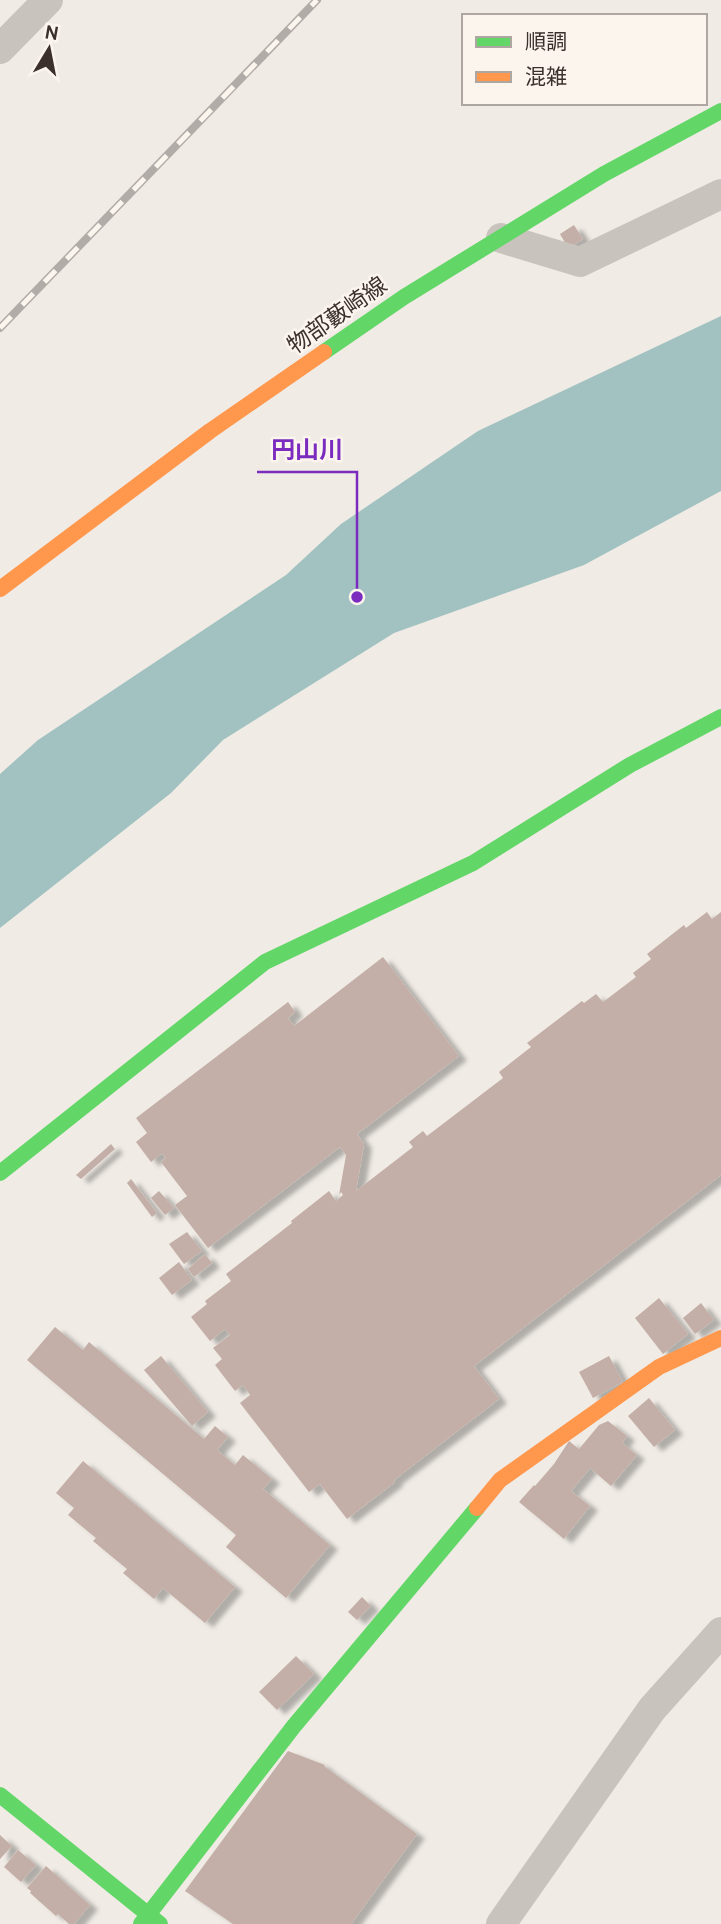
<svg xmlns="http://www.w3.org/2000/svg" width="721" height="1924" viewBox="0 0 721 1924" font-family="Cabin,'Noto Sans JP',sans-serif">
<defs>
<filter id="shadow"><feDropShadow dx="8" dy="4.5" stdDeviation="2" flood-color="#0004"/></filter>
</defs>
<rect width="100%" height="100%" fill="#f0ebe5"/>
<!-- water -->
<polygon fill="#a1c2c1" points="721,316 721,491 584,565 394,633 223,740 171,793 0,928 0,774 38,740 286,575 341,524 478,431"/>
<!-- building -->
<g fill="#c3afa7" filter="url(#shadow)">
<polygon points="574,225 583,239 568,248 560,234"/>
<polygon points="707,912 712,919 721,912 721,1175 474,1366 499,1399 394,1480 395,1482 347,1519 320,1484 309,1492 240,1403 250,1395 243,1385 235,1391 215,1365 222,1359 213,1348 230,1335 225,1329 210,1341 191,1317 207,1304 205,1301 231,1281 226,1274 292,1223 291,1221 329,1191 336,1201 343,1195 341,1192 339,1195 346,1155 340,1147 208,1248 175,1205 187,1196 161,1162 166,1158 162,1153 151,1162 136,1142 147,1133 136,1118 288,1002 295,1012 288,1018 294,1026 383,957 459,1056 357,1134 364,1144 356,1191 413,1147 409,1142 423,1131 427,1136 503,1078 499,1072 531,1047 527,1043 582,1001 584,1003 596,994 603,1002 636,977 633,973 651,959 647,954 684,925 686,928"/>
<polygon points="111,1144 115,1149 81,1179 76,1175"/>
<polygon points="131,1179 157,1213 152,1217 127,1183"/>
<polygon points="159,1191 174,1208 165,1215 151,1198"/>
<polygon points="187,1232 202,1251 184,1264 169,1244"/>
<polygon points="205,1254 212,1263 194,1277 188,1269"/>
<polygon points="179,1262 192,1280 172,1295 159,1278"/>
<polygon points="659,1298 688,1334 663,1354 635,1318"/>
<polygon points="701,1303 714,1320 695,1334 683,1318"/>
<polygon points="55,1327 83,1350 89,1342 204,1439 215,1426 228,1437 217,1450 235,1465 243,1455 272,1479 263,1489 330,1545 286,1598 226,1547 236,1535 27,1360"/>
<polygon points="161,1356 208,1412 192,1426 144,1370"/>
<polygon points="609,1356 623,1382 593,1398 579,1372"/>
<polygon points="649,1398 675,1430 654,1447 628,1416"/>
<polygon points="608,1421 627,1436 622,1443 637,1455 611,1486 590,1468 571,1491 590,1506 564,1539 519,1502 534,1485 535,1486 554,1464 569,1441 579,1449 599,1425"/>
<polygon points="83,1461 235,1587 205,1623 163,1588 154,1599 123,1573 127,1569 93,1541 96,1538 68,1515 74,1508 56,1493"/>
<polygon points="362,1597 371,1606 357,1620 348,1612"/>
<polygon points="296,1656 314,1674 277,1710 259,1692"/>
<polygon points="288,1751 325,1765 324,1766 417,1834 351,1924 233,1924 185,1891"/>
<polygon points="0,1835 12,1846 0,1859"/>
<polygon points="18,1850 36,1865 21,1882 4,1867"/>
<polygon points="46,1866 90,1905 74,1924 69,1924 58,1914 56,1916 30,1893 31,1891 27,1888"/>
</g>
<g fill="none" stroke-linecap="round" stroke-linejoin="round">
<!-- street -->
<g stroke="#c9c3be" stroke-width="30">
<polyline points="0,49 48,0"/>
<polyline points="501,238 580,262 721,194"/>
<polyline points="501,1924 652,1709 721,1632"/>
</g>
<!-- fast -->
<g stroke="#63d668" stroke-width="16">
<polyline points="324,352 404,297 604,174 721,111"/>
<polyline points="0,1173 265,962 473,863 630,765 721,717"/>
<polyline points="0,1795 160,1924"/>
<polyline points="141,1924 294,1726 477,1508"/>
</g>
<!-- slow -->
<g stroke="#ff974d" stroke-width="16">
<polyline points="0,589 210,431 324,352"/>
<polyline points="477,1508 500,1480 659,1367 721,1338"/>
</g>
<defs>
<polyline id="rail" points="0,328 317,0"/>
</defs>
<!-- rail casing -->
<use href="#rail" stroke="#b1aca8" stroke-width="8"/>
<!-- rail -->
<use href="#rail" stroke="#fbf5ee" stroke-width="5" stroke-dasharray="16" stroke-linecap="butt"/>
</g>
<g text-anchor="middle" stroke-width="5" stroke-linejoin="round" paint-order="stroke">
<!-- street labels -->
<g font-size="23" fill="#3b302b" stroke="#fbf5ee">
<text transform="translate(337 315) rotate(-35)" y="8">物部藪崎線</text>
</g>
</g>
<!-- callouts -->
<path fill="none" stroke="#7b2cbf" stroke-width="2.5" d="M357 597L357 472H257"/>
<circle fill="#7b2cbf" stroke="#fbf5ee" stroke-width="2.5" cx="357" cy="597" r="7"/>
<g font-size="24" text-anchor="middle" font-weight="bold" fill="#7b2cbf" stroke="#fbf5ee" stroke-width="5" stroke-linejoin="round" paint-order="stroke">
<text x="307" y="458">円山川</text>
</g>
<!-- legend -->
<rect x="462" y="14" width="245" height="91" fill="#fbf5ee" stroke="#aea6a0" stroke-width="2"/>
<rect x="476" y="37" width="35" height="10" fill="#63d668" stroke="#aea6a0" stroke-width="2"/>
<text x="525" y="49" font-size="21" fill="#3b302b">順調</text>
<rect x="476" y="72" width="35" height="10" fill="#ff974d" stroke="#aea6a0" stroke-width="2"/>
<text x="525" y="84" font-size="21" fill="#3b302b">混雑</text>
<!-- north arrow -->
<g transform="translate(49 49) rotate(10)" stroke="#fbf5ee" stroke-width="5" paint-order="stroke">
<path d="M0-5L12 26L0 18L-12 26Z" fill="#3b302b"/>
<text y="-10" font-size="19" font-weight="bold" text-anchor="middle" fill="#3b302b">N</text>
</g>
</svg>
